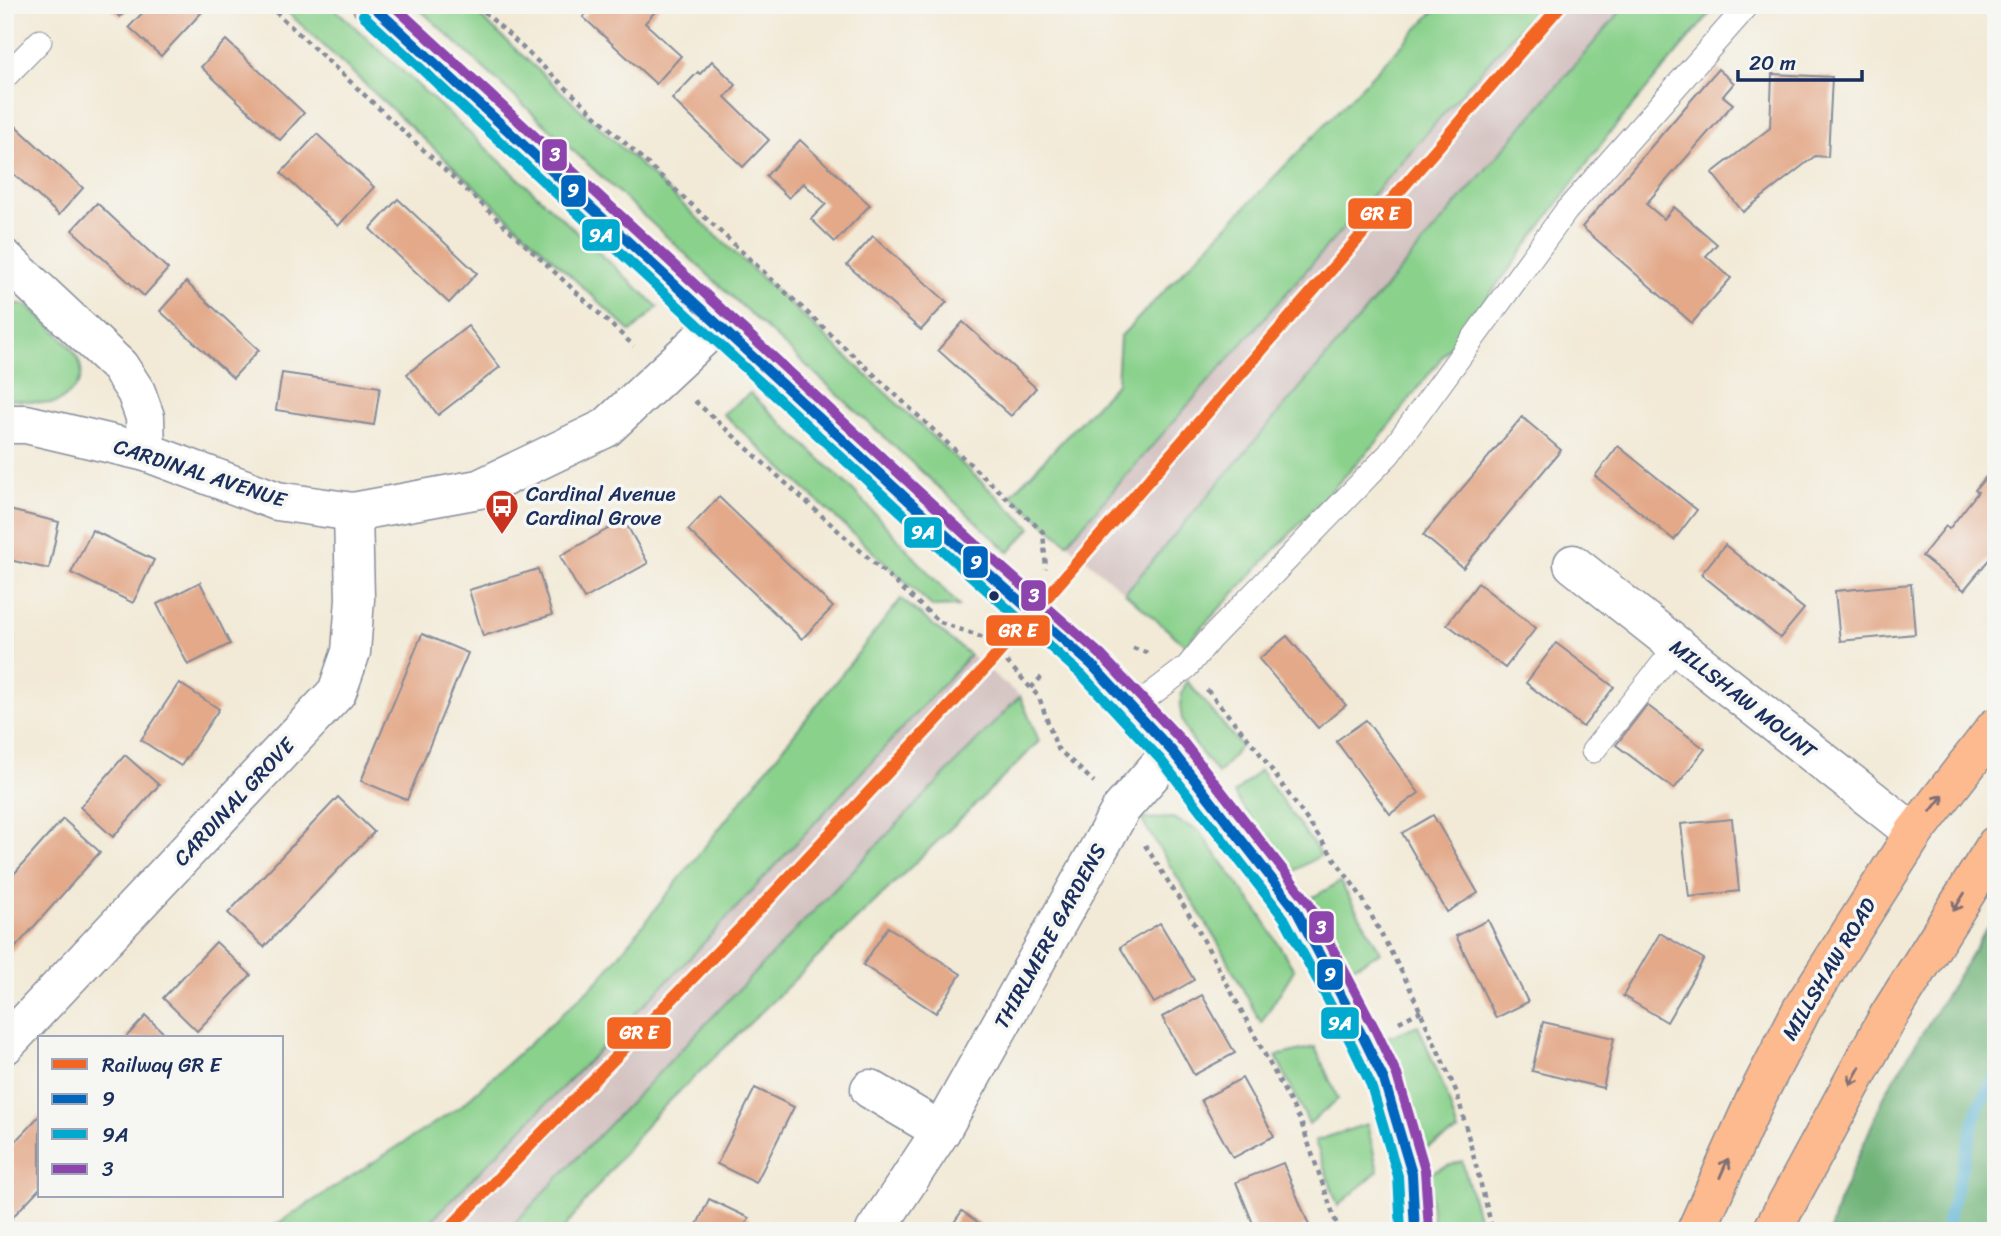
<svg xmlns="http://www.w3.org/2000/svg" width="2001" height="1236" viewBox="0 0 2001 1236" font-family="Sriracha,sans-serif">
<rect width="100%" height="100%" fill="#f6f6f2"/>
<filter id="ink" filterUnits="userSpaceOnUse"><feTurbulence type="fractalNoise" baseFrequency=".0143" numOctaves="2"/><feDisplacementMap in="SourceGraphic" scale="14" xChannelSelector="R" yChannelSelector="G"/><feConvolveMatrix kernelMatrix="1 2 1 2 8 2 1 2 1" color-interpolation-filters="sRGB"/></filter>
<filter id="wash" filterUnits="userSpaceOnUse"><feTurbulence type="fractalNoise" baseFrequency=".00686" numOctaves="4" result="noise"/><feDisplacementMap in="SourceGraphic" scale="28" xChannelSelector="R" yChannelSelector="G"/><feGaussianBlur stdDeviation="1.57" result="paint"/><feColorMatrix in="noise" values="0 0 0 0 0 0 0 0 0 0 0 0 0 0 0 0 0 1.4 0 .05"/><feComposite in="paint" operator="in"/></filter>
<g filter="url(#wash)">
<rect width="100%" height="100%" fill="#f2ead7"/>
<!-- industrial -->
<g fill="#d1bfbe">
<polygon points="1539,5 1626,5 1125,593 1067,543"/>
<polygon points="970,655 1020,696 507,1231 421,1231 689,959"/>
</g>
<!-- green -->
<g fill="#8ad18c" stroke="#528075" stroke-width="2">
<polygon points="280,5 331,5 658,307 631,332"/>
<polygon points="415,5 468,5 1031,528 1009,552"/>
<polygon points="1440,5 1539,5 1067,543 1011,495 1117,383 1120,337"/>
<polygon points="1626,5 1717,5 1608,135 1514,263 1376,443 1185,645 1125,593"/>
<path d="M15 304H22L30 307C49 327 103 364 72 391 68 395 59 402 54 403 46 405 17 399 5 399V310Z"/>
<polygon points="750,393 854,491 959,606 933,607 723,414"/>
<polygon points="901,599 970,655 689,959 421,1231 266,1231 461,1106 600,979"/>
<path d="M1187 681 1241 746 1218 774C1196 745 1167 719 1187 681Z"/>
<polygon points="1020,696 1039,741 1019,762 652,1118 562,1231 507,1231"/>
<polygon points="1260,770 1321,855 1289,874 1234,794"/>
<polygon points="1173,818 1199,831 1260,914 1294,970 1261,1023 1216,939 1141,819"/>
<polygon points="1340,882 1381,952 1347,970 1306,901"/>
<polygon points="1418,1025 1446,1093 1458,1132 1420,1151 1383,1039"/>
<polygon points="1315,1047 1338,1099 1309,1124 1276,1056"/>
<polygon points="1367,1124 1378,1171 1338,1206 1315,1141"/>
<polygon points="1462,1161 1482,1231 1434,1231 1428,1173"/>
</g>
<!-- forest -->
<polygon fill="#6fb378" stroke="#45716b" stroke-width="2" points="1996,914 1996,1231 1830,1231 1838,1203 1887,1090"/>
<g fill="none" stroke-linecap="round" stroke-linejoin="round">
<!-- stream -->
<polyline stroke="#4eadcd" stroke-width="12" points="1945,1231 1978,1107 1996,1075"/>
</g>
<g id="blocks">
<!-- building -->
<g fill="#e3a989">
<polygon points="107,5 132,5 120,17"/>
<polygon points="150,5 195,5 202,12 161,56 129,27"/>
<polygon points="594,5 661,5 645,23 681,56 656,84 583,17"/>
<polygon points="226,40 304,113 280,140 201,67"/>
<polygon points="712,61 736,85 725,97 769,140 743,167 672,99 698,72 700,74"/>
<polygon points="1718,69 1734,83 1723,96 1733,104 1646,204 1664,219 1674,207 1717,244 1706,256 1731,278 1692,323 1582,227"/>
<polygon points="1772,74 1832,77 1828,157 1815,156 1743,212 1712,173 1770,128"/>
<polygon points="7,118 83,188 59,215 5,166 5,121"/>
<polygon points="317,134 374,187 338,226 281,173"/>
<polygon points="800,140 870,205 835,242 811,219 826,204 803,183 789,198 766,176"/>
<polygon points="398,199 477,273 449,303 370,229"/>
<polygon points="97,203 168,269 144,296 72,230"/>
<polygon points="873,236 947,302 921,330 847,265"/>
<polygon points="186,282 259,350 233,378 160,311"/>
<polygon points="963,322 1036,388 1011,416 938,350"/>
<polygon points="468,326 500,367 438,415 407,374"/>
<polygon points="282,373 380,387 374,425 276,410"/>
<polygon points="1522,417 1561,450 1463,568 1423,535"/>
<polygon points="1618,446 1697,510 1674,540 1595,476"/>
<polygon points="1996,465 1996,551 1964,590 1922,556 1946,526 1949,529 1978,492 1975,490"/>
<polygon points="719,497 833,607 802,639 688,530"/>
<polygon points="5,509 59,522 49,569 5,559"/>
<polygon points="624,520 648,563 584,599 560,556"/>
<polygon points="92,530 154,560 133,603 71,573"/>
<polygon points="1725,545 1804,609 1780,638 1701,574"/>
<polygon points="538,569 552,615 483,636 469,590"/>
<polygon points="200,582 230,644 188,665 157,604"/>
<polygon points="1478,583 1536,628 1505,668 1447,624"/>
<polygon points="1911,584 1915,634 1840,641 1835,591"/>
<polygon points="422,634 468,653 407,800 361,781"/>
<polygon points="1287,636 1346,705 1318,728 1259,659"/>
<polygon points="1556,643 1614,687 1583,727 1526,683"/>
<polygon points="179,683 219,709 181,766 141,740"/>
<polygon points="1647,705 1705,749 1674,789 1616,745"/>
<polygon points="1366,720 1419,793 1390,814 1336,741"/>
<polygon points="125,755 159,785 113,837 80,807"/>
<polygon points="338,797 374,832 264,947 228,913"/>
<polygon points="1433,815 1478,893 1447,912 1402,833"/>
<polygon points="63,819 100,852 8,956 5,954 5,884"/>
<polygon points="1732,819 1739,891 1689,897 1681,824"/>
<polygon points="1488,920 1528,1002 1496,1018 1456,936"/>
<polygon points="1160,923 1194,980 1154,1003 1120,947"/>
<polygon points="888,927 961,974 936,1013 863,965"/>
<polygon points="1660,933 1704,959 1667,1022 1623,996"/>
<polygon points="216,942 251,975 197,1031 163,998"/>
<polygon points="1202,995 1235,1053 1194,1075 1162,1017"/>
<polygon points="146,1016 169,1038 125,1038"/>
<polygon points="1543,1022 1614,1038 1603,1088 1532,1071"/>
<polygon points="1242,1078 1274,1136 1233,1158 1201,1100"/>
<polygon points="755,1088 794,1107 756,1183 717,1164"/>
<polygon points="40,1115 40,1188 5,1225 5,1152"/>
<polygon points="1283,1163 1309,1225 1294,1231 1256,1231 1236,1182"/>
<polygon points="709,1199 749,1218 742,1231 694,1231"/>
<polygon points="962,1211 990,1231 948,1231"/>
</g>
</g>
</g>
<g filter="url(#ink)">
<use href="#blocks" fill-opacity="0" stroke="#868c9a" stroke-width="2"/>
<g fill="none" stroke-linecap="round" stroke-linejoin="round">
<defs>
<g id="service">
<polyline points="5,77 40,41"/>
<polyline points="1133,708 1187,667 1210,639 1389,454 1566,211 1748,5"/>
<polyline points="1593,751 1677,646"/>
</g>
<g id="minor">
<polyline points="5,259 119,366 136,392 145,417 146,452"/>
<polyline points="5,424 26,424 146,452 277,501 353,512 479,489 606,428 717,324"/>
<polyline points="1573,564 1914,833"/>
<polyline points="5,1045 337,692 351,652 355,599 353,512"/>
<polyline points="870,1089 941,1131"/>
<polyline points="875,1231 941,1131 1121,809 1172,751"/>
</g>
<polyline id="primary" points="372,5 961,549 1092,665 1172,751 1296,910 1364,1039 1384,1080 1412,1174 1415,1231"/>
<g id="trunk">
<polyline points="1696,1231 1756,1098 1802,1009 1914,833 1996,727"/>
<polyline points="1772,1231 1888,1017 1996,845"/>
</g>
</defs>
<!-- service casing -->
<use href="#service" stroke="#868c9a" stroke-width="25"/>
<!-- minor casing -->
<use href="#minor" stroke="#868c9a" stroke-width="41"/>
<!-- primary casing -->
<use href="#primary" stroke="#868c9a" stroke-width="41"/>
<!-- trunk casing -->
<use href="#trunk" stroke="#868c9a" stroke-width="41"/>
<!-- path -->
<g stroke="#868c9a" stroke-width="4.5" stroke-dasharray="5 5" stroke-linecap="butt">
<polyline points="268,5 634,346"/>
<polyline points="477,5 1043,532 1046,569"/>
<polyline points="695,401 938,621 986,639 1039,697 1057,748 1094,782"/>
<polyline points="1133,648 1151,654"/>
<polyline points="1031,688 1044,674"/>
<polyline points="1207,690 1256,748 1361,896 1408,984 1457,1093 1493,1231"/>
<polyline points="1145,845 1195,924 1301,1122 1339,1231"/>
<polyline points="1399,1022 1421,1011"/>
</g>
<!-- service -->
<use href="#service" stroke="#fff" stroke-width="23"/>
<!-- minor -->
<use href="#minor" stroke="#fff" stroke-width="38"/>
<!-- primary -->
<use href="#primary" stroke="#fcba8e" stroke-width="38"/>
<!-- trunk -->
<use href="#trunk" stroke="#fcba8e" stroke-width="38"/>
<defs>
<polyline id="bus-1" points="372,5 961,549 1092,665 1172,751 1296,910 1364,1039 1384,1080 1412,1174 1415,1231"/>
<polyline id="bus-2" points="363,15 952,559 1082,675 1161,760 1284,918 1352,1045 1371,1085 1398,1176 1401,1231"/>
<polyline id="bus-3" points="393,5 970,539 1101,655 1183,742 1308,902 1377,1033 1397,1075 1425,1170 1429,1230"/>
</defs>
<!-- bus-1 casing -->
<use href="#bus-1" stroke="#f6f6f2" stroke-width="16"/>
<!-- bus-2 casing -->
<use href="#bus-2" stroke="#f6f6f2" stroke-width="16"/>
<!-- bus-3 casing -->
<use href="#bus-3" stroke="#f6f6f2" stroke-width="16"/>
<!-- bus-1 -->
<use href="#bus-1" stroke="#0065bd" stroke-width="10"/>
<!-- bus-2 -->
<use href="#bus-2" stroke="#00a9ce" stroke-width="10"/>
<!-- bus-3 -->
<use href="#bus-3" stroke="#8e44ad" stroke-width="10"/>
<defs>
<polyline id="rail-1" points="447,1231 768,900 989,664 1561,5"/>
</defs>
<!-- rail-1 casing -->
<use href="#rail-1" stroke="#f6f6f2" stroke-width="18"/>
<!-- rail-1 -->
<use href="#rail-1" stroke="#f26522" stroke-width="12"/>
</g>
<!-- one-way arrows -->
<defs><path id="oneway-shaft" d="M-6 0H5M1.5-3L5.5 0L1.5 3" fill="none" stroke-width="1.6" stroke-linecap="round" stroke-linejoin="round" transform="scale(1.75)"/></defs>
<g stroke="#806e74">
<use href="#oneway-shaft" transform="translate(1937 803) rotate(-52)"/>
<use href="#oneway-shaft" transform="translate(1959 902) rotate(122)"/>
<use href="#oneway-shaft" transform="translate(1855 1076) rotate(119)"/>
<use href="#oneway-shaft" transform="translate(1724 1168) rotate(-66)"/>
</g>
</g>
<!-- icons -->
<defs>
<symbol id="bus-pin" viewBox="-11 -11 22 30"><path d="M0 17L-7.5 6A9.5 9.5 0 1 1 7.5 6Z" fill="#c8321e" stroke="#f6f6f2"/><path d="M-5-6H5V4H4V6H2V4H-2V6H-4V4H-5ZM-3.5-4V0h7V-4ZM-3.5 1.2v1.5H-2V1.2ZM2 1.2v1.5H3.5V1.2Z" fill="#fff"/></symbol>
</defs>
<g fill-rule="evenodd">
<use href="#bus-pin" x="483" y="487" width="38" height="52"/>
</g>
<!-- markers -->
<circle fill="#1b2f5e" stroke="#f6f6f2" stroke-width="2.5" cx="994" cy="596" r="6"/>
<g text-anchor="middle" stroke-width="7" stroke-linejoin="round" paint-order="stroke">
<!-- street labels -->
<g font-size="21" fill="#1b2f5e" stroke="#f6f6f2">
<text transform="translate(200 473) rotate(18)" y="7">CARDINAL AVENUE</text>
<text transform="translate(1743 699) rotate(38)" y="7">MILLSHAW MOUNT</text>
<text transform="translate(234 802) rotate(-47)" y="7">CARDINAL GROVE</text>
<text transform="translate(1050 936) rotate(-61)" y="7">THIRLMERE GARDENS</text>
<text transform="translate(1829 969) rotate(-59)" y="7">MILLSHAW ROAD</text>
</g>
<!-- poi labels -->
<g font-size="21" fill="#1b2f5e" stroke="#f6f6f2" text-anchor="start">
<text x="526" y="501">Cardinal Avenue<tspan x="526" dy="24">Cardinal Grove</tspan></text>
</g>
</g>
<g stroke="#f6f6f2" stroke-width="2.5">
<rect x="541" y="138" width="27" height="34" rx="7" fill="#8e44ad"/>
<rect x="560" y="174" width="27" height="34" rx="7" fill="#0065bd"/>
<rect x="1347" y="197" width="66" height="33" rx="7" fill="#f26522"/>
<rect x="581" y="218" width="40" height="34" rx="7" fill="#00a9ce"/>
<rect x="903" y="516" width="40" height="33" rx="7" fill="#00a9ce"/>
<rect x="962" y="545" width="27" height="34" rx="7" fill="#0065bd"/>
<rect x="1020" y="579" width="27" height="33" rx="7" fill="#8e44ad"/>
<rect x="985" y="614" width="66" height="33" rx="7" fill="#f26522"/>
<rect x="1308" y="910" width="27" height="34" rx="7" fill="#8e44ad"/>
<rect x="1316" y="958" width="28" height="33" rx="7" fill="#0065bd"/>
<rect x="1320" y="1006" width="40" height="34" rx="7" fill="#00a9ce"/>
<rect x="606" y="1016" width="66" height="34" rx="7" fill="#f26522"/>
</g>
<g font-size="19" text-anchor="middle" font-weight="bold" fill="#fff">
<text x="555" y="161">3</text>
<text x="573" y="197">9</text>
<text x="1380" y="220">GR E</text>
<text x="601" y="242">9A</text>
<text x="923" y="539">9A</text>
<text x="976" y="569">9</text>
<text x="1034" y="602">3</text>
<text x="1018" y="637">GR E</text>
<text x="1321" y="934">3</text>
<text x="1330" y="981">9</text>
<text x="1340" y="1030">9A</text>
<text x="639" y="1039">GR E</text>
</g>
<!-- margin -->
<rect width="2001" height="1236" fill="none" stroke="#f6f6f2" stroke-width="28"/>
<!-- legend -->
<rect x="38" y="1036" width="245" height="161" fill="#f6f6f2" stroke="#9ea6b7" stroke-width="2"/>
<rect x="52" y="1059" width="35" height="10" fill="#f26522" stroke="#9ea6b7" stroke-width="2"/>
<text x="102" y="1072" font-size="21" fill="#1b2f5e">Railway GR E</text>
<rect x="52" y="1094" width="35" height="10" fill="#0065bd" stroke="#9ea6b7" stroke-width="2"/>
<text x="102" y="1106" font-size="21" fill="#1b2f5e">9</text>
<rect x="52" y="1129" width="35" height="10" fill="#00a9ce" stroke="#9ea6b7" stroke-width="2"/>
<text x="102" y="1142" font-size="21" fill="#1b2f5e">9A</text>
<rect x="52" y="1164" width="35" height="10" fill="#8e44ad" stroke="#9ea6b7" stroke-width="2"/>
<text x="102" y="1176" font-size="21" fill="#1b2f5e">3</text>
<!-- scale -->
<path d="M1738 70v10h124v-10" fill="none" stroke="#1b2f5e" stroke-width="3.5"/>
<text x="1749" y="70" font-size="21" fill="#1b2f5e" stroke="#f6f6f2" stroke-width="5" paint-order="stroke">20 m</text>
</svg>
